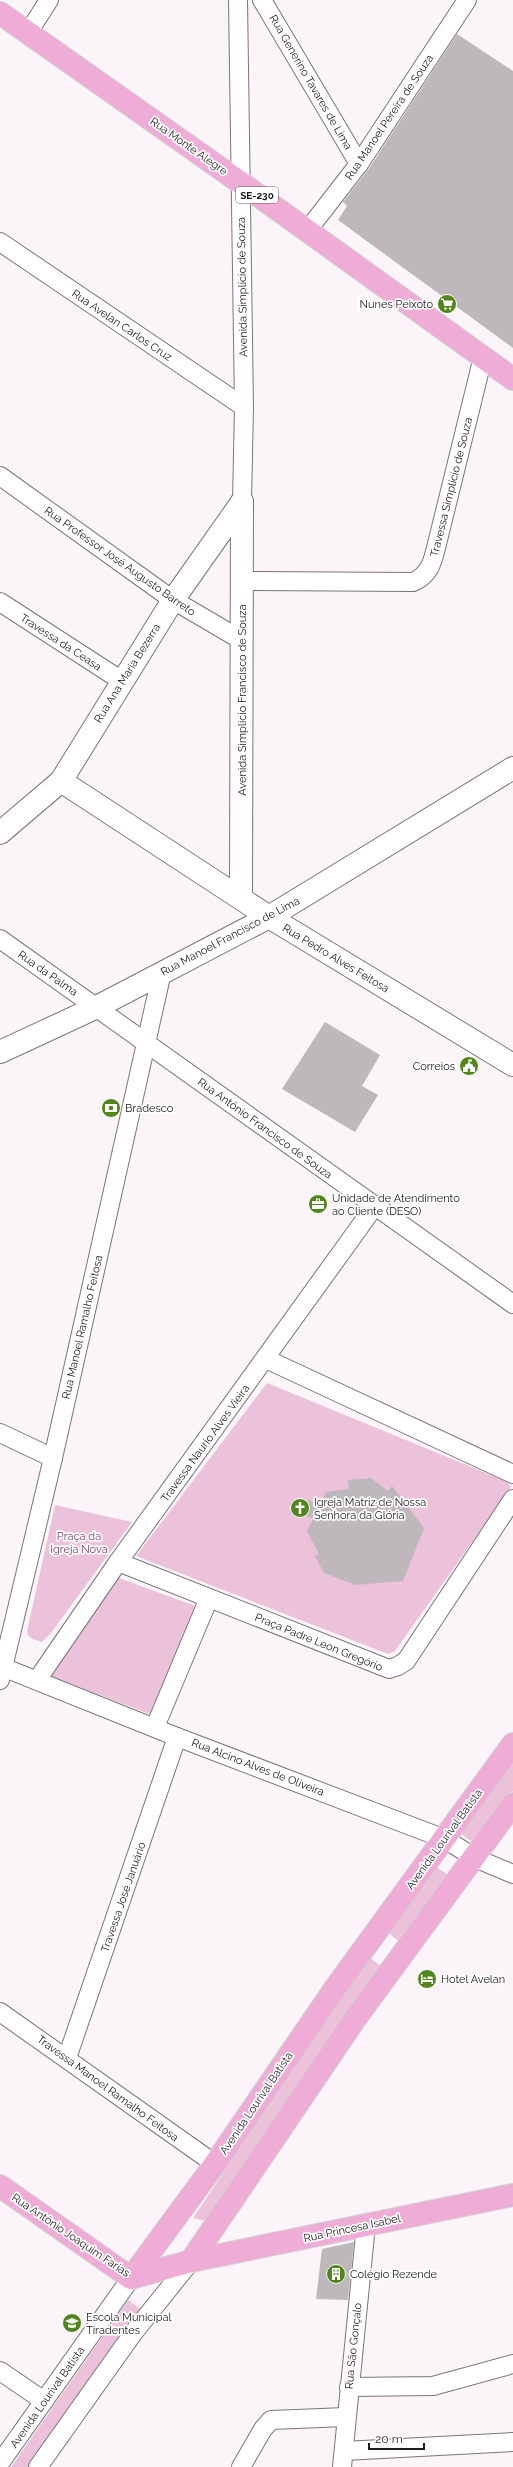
<svg xmlns="http://www.w3.org/2000/svg" width="513" height="2467" viewBox="0 0 513 2467" font-family="Raleway,sans-serif">
<rect width="100%" height="100%" fill="#fbf4f8"/>
<!-- green -->
<g fill="#ecc2da">
<polygon points="267,1383 508,1482 511,1487 395,1651 388,1654 136,1556"/>
<polygon points="55,1505 132,1522 51,1633 42,1642 32,1639 28,1635 27,1631"/>
<polygon points="119,1578 198,1607 152,1715 48,1675"/>
<polygon points="513,1758 513,1791 475,1844 460,1833"/>
<polygon points="434,1865 448,1875 402,1944 385,1930"/>
<polygon points="369,1957 382,1967 207,2221 193,2218"/>
<polygon points="128,2300 143,2311 32,2467 11,2467"/>
</g>
<!-- building -->
<g fill="#beb7bb">
<polygon points="457,34 513,71 513,348 338,220 347,206 343,202 368,170"/>
<polygon points="325,1022 380,1055 362,1086 378,1095 355,1132 282,1089"/>
<polygon points="371,1478 388,1491 392,1486 424,1528 403,1581 355,1585 324,1573 315,1556 319,1554 307,1531 313,1519 302,1513 309,1500 319,1506 326,1492 349,1489 348,1480"/>
<polygon points="354,2242 348,2300 316,2299 322,2249"/>
</g>
<g fill="none" stroke-linecap="round" stroke-linejoin="round">
<defs>
<g id="minor">
<polyline points="238,0 244,407 242,502"/>
<polyline points="262,0 359,164"/>
<polyline points="28,33 49,0"/>
<polyline points="307,231 359,164 467,0"/>
<polyline points="0,242 244,407"/>
<polyline points="0,476 173,600 243,641"/>
<path d="M243 581 413 582C429 575 432 564 436 548L483 357"/>
<polyline points="0,602 122,681"/>
<polyline points="0,939 513,1304"/>
<polyline points="266,1359 513,1474"/>
<polyline points="0,1433 53,1458"/>
<polyline points="118,1562 389,1669 398,1666 406,1661 513,1499"/>
<polyline points="0,1666 177,1737 445,1839 475,1858 513,1874"/>
<polyline points="0,1680 53,1458 162,972"/>
<polyline points="37,1680 118,1562 374,1207"/>
<polyline points="155,1727 209,1598"/>
<polyline points="0,2012 215,2164"/>
<polyline points="67,2058 177,1737"/>
<polyline points="0,2371 44,2401"/>
<polyline points="349,2387 433,2386 513,2364"/>
<polyline points="344,2451 513,2442"/>
<polyline points="0,2463 131,2278"/>
<polyline points="38,2467 134,2332 191,2261"/>
<polyline points="241,2467 263,2429 271,2420 346,2417"/>
<polyline points="342,2467 366,2225"/>
</g>
<g id="tertiary">
<polyline points="61,781 269,917 513,1065"/>
<polyline points="0,833 61,781 173,600 242,502"/>
<polyline points="241,897 242,502"/>
<polyline points="0,1052 97,1007 269,917 513,768"/>
</g>
<g id="primary">
<polyline points="0,13 241,183 513,379"/>
<polyline points="0,2186 131,2278 191,2261 513,2195"/>
<polyline points="191,2261 355,2019 513,1804"/>
<polyline points="131,2278 215,2164 336,1987 513,1744"/>
</g>
</defs>
<!-- minor casing -->
<use href="#minor" stroke="#7b7578" stroke-width="20"/>
<!-- tertiary casing -->
<use href="#tertiary" stroke="#7b7578" stroke-width="24"/>
<!-- primary casing -->
<use href="#primary" stroke="#d2d1d2" stroke-width="24"/>
<!-- minor -->
<use href="#minor" stroke="#fff" stroke-width="18"/>
<!-- tertiary -->
<use href="#tertiary" stroke="#fff" stroke-width="22"/>
<!-- primary -->
<use href="#primary" stroke="#efacd7" stroke-width="22"/>
</g>
<!-- icons -->
<defs>
<symbol id="supermarket-disc" viewBox="-11 -11 22 22"><circle r="9.5" fill="#52861d" stroke="#fff"/><path d="M-6-5.5h2.5l.6 2H6L4.5 2H-2.5L-4.4-4H-6ZM-1.5 3.2a1.3 1.3 0 1 0 .1 0ZM3 3.2a1.3 1.3 0 1 0 .1 0Z" fill="#fff"/></symbol>
<symbol id="civic-disc" viewBox="-11 -11 22 22"><circle r="9.5" fill="#52861d" stroke="#fff"/><path d="M-.6-6.5H3V-4.5H.6V-3L4-1V1h2V6H-6V1h2V-1L-.6-3ZM-1.2 2.5V6h2.4V2.5Z" fill="#fff"/></symbol>
<symbol id="bank-disc" viewBox="-11 -11 22 22"><circle r="9.5" fill="#52861d" stroke="#fff"/><path d="M-6-4H6V4H-6ZM0-2.3a2.3 2.3 0 1 0 0 4.6a2.3 2.3 0 1 0 0-4.6Z" fill="#fff"/></symbol>
<symbol id="office-disc" viewBox="-11 -11 22 22"><circle r="9.5" fill="#52861d" stroke="#fff"/><path d="M-6-3h4V-5.5h4V-3h4V5H-6ZM-1-4.5V-3h2v-1.5ZM-6 0V1H6V0Z" fill="#fff"/></symbol>
<symbol id="church-disc" viewBox="-11 -11 22 22"><circle r="9.5" fill="#52861d" stroke="#fff"/><path d="M-1.2-6h2.4v3.5h3.3v2.4h-3.3V6h-2.4V-.1h-3.3v-2.4h3.3Z" fill="#fff"/></symbol>
<symbol id="hotel-disc" viewBox="-11 -11 22 22"><circle r="9.5" fill="#52861d" stroke="#fff"/><path d="M-6-4.5h1.5V1H6V5H4.5V3h-9V5H-6ZM-4 0a1.8 1.8 0 1 1 3.6 0ZM.5 0V-2.5h3Q6-2.5 6 0Z" fill="#fff"/></symbol>
<symbol id="building-disc" viewBox="-11 -11 22 22"><circle r="9.5" fill="#52861d" stroke="#fff"/><path d="M-4-6H4V6H1V3H-1V6H-4ZM-2.5-4.3h1.7v1.8h-1.7ZM.8-4.3h1.7v1.8H.8ZM-2.5-1h1.7V.8h-1.7ZM.8-1h1.7V.8H.8Z" fill="#fff"/></symbol>
<symbol id="school-disc" viewBox="-11 -11 22 22"><circle r="9.5" fill="#52861d" stroke="#fff"/><path d="M0-5L7-2L0 1L-7-2ZM-4 1L0 2.5L4 1V4Q0 6-4 4Z" fill="#fff"/></symbol>
</defs>
<g fill-rule="evenodd">
<use href="#supermarket-disc" x="436" y="293" width="22" height="22"/>
<use href="#civic-disc" x="458" y="1055" width="22" height="22"/>
<use href="#bank-disc" x="100" y="1097" width="22" height="22"/>
<use href="#office-disc" x="307" y="1193" width="22" height="22"/>
<use href="#church-disc" x="289" y="1497" width="22" height="22"/>
<use href="#hotel-disc" x="416" y="1968" width="22" height="22"/>
<use href="#building-disc" x="325" y="2263" width="22" height="22"/>
<use href="#school-disc" x="61" y="2312" width="22" height="22"/>
</g>
<g text-anchor="middle" stroke-width="3.5" stroke-linejoin="round" paint-order="stroke">
<!-- shield labels -->
<rect fill="#fff" stroke="#615f60" stroke-width="1" x="236" y="187" width="42" height="16" rx="3"/>
<g font-size="10" font-weight="bold" fill="#1d1a1c">
<text x="257" y="199">SE-230</text>
</g>
<!-- street labels -->
<g font-size="11" fill="#1d1a1c" stroke="#fff">
<text transform="translate(311 82) rotate(60)" y="4">Rua Generino Tavares de Lima</text>
<text transform="translate(389 117) rotate(-56)" y="4">Rua Manoel Pereira de Souza</text>
<text transform="translate(189 146) rotate(35)" y="4">Rua Monte Alegre</text>
<text transform="translate(242 287) rotate(-91)" y="4">Avenida Simplicio de Souza</text>
<text transform="translate(122 325) rotate(34)" y="4">Rua Avelan Carlos Cruz</text>
<text transform="translate(451 487) rotate(-76)" y="4">Travessa Simplicio de Souza</text>
<text transform="translate(120 561) rotate(35)" y="4">Rua Professor José Augusto Barreto</text>
<text transform="translate(61 642) rotate(33)" y="4">Travessa da Ceasa</text>
<text transform="translate(127 673) rotate(-58)" y="4">Rua Ana Maria Bezerra</text>
<text transform="translate(242 700) rotate(-90)" y="4">Avenida Simplicio Francisco de Souza</text>
<text transform="translate(230 936) rotate(-28)" y="4">Rua Manoel Francisco de Lima</text>
<text transform="translate(336 958) rotate(31)" y="4">Rua Pedro Alves Feitosa</text>
<text transform="translate(48 973) rotate(35)" y="4">Rua da Palma</text>
<text transform="translate(265 1128) rotate(36)" y="4">Rua Antônio Francisco de Souza</text>
<text transform="translate(82 1327) rotate(-77)" y="4">Rua Manoel Ramalho Feitosa</text>
<text transform="translate(205 1443) rotate(-54)" y="4">Travessa Naurio Alves Vieira</text>
<text transform="translate(319 1642) rotate(22)" y="4">Praça Padre Leon Gregório</text>
<text transform="translate(258 1767) rotate(21)" y="4">Rua Alcino Alves de Oliveira</text>
<text transform="translate(444 1839) rotate(-54)" y="4">Avenida Lourival Batista</text>
<text transform="translate(123 1897) rotate(-71)" y="4">Travessa José Januário</text>
<text transform="translate(108 2088) rotate(36)" y="4">Travessa Manoel Ramalho Feitosa</text>
<text transform="translate(256 2103) rotate(-56)" y="4">Avenida Lourival Batista</text>
<text transform="translate(352 2228) rotate(-12)" y="4">Rua Princesa Isabel</text>
<text transform="translate(71 2235) rotate(34)" y="4">Rua Antônio Joaquim Farias</text>
<text transform="translate(353 2346) rotate(-84)" y="4">Rua São Gonçalo</text>
<text transform="translate(47 2397) rotate(-55)" y="4">Avenida Lourival Batista</text>
</g>
<!-- poi labels -->
<g font-size="11" fill="#1d1a1c" stroke="#fff" text-anchor="start">
<text x="433" y="308" text-anchor="end">Nunes Peixoto</text>
<text x="455" y="1070" text-anchor="end">Correios</text>
<text x="125" y="1112">Bradesco</text>
<text x="332" y="1202">Unidade de Atendimento<tspan x="332" dy="13">ao Cliente (DESO)</tspan></text>
<text x="314" y="1506">Igreja Matriz de Nossa<tspan x="314" dy="13">Senhora da Glória</tspan></text>
<text x="441" y="1983">Hotel Avelan</text>
<text x="350" y="2278">Colégio Rezende</text>
<text x="86" y="2321">Escola Municipal<tspan x="86" dy="13">Tiradentes</tspan></text>
</g>
<!-- park labels -->
<g font-size="11" fill="#7a3f65" stroke="#fff">
<text x="79" y="1540">Praça da<tspan x="79" dy="13">Igreja Nova</tspan></text>
</g>
</g>
<!-- scale -->
<path d="M369 2443v6h55v-6" fill="none" stroke="#1d1a1c" stroke-width="2"/>
<text x="375" y="2443" font-size="12" fill="#1d1a1c" stroke="#ffffff" stroke-width="3" paint-order="stroke">20 m</text>
</svg>
